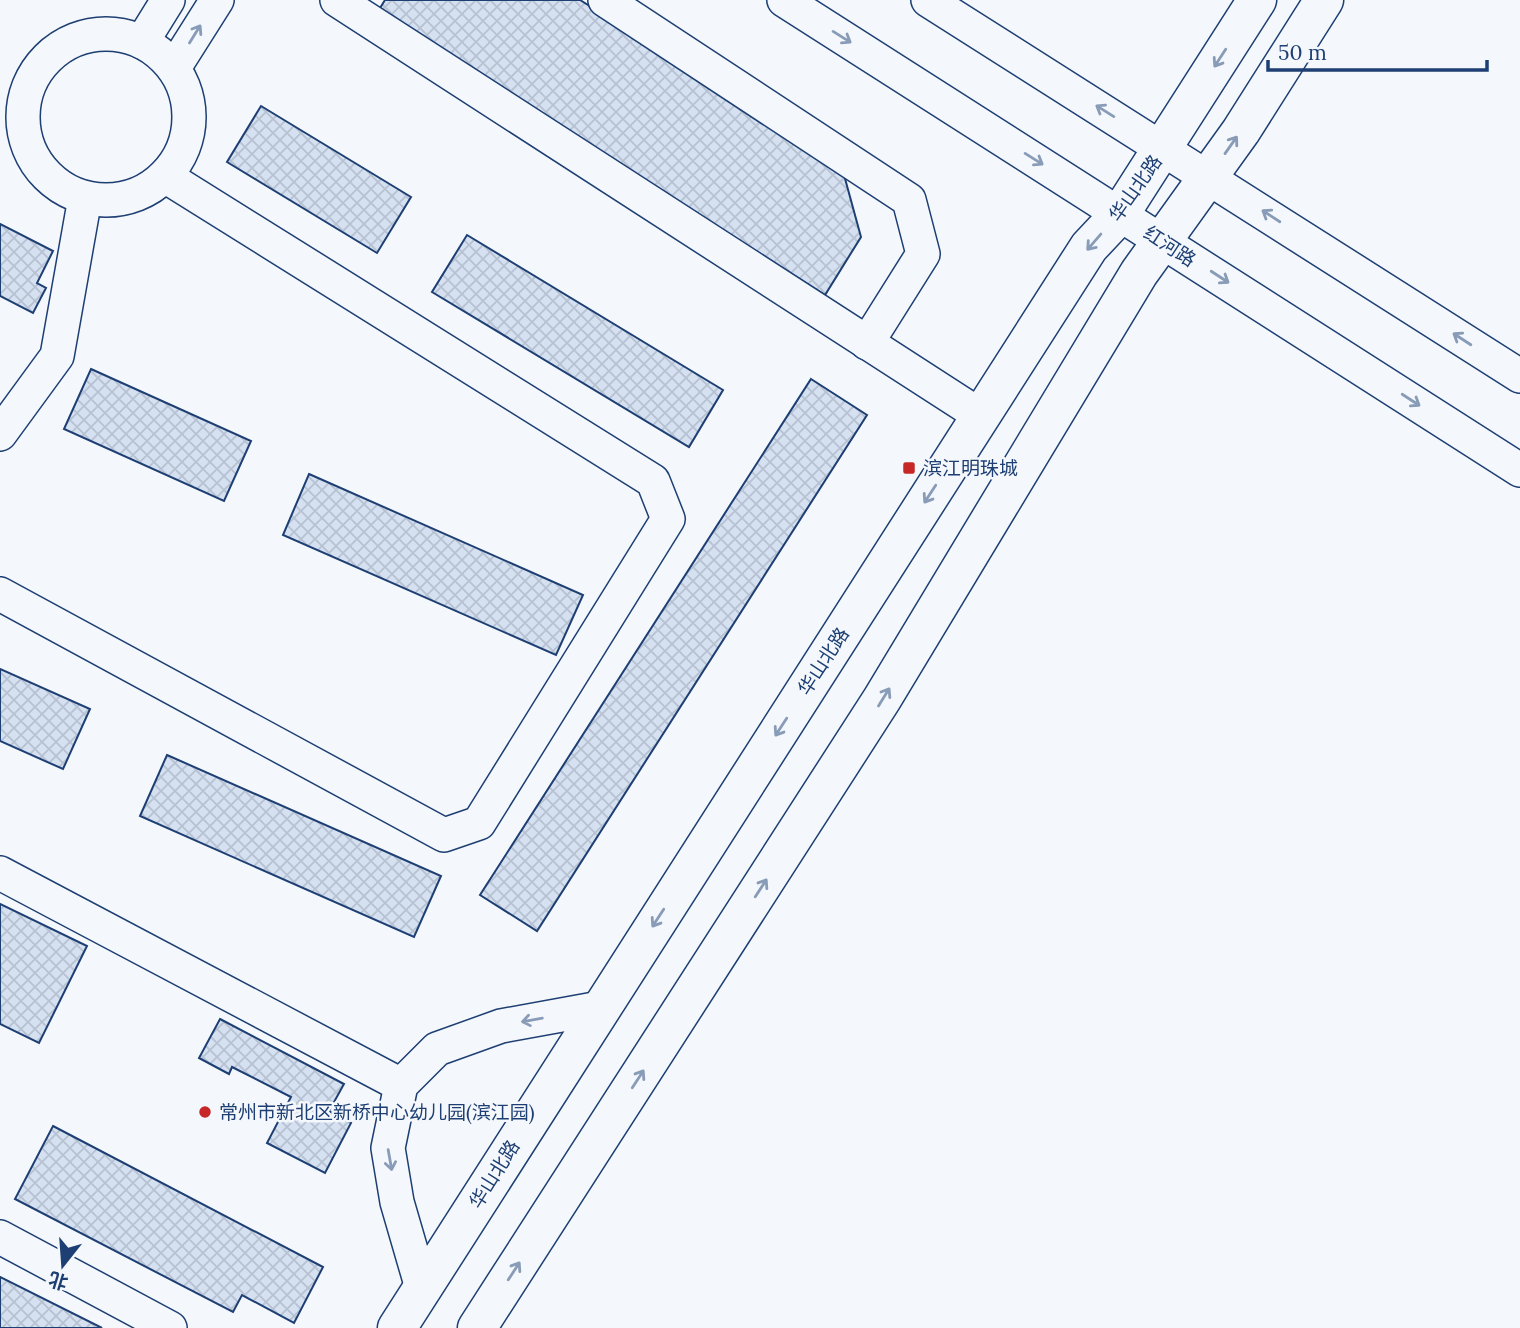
<svg xmlns="http://www.w3.org/2000/svg" width="1520" height="1328" viewBox="0 0 1520 1328" font-family="Lora,'Noto Sans SC',serif">
<defs>
<pattern id="building-cross-hatch" width="8" height="8" patternUnits="userSpaceOnUse" patternTransform="scale(1.75)"><rect width="8" height="8" fill="#d5e0f0"/><path d="M0 0l8 8M0 8l8-8" fill="none" stroke="#b6c1d1"/></pattern>
</defs>
<rect width="100%" height="100%" fill="#f4f7fb"/>
<!-- building -->
<g fill="url(#building-cross-hatch)" stroke="#1d3f73" stroke-width="2">
<polygon points="385,0 580,0 841,164 861,237 825,295 377,13"/>
<polygon points="261,106 411,197 377,253 227,162"/>
<polygon points="0,224 53,251 37,283 46,288 33,313 0,296"/>
<polygon points="467,235 723,390 689,447 432,292"/>
<polygon points="91,369 251,441 224,501 64,429"/>
<polygon points="811,379 867,415 537,931 480,895"/>
<polygon points="309,474 583,595 556,655 283,535"/>
<polygon points="0,669 90,709 63,769 0,741"/>
<polygon points="167,755 441,876 414,937 140,816"/>
<polygon points="0,904 87,946 39,1043 0,1024"/>
<polygon points="220,1019 344,1084 329,1111 351,1123 325,1173 267,1143 291,1097 232,1067 229,1074 199,1058"/>
<polygon points="53,1126 323,1267 294,1323 242,1295 233,1312 15,1199"/>
<polygon points="0,1277 102,1328 0,1328"/>
</g>
<g fill="none" stroke-linecap="round" stroke-linejoin="round">
<defs>
<g id="minor">
<polyline points="337,0 981,416"/>
<polyline points="605,0 909,200 923,254 867,343"/>
<polyline points="784,0 1520,470"/>
<polyline points="928,0 1520,376"/>
<circle cx="106" cy="117" r="83"/>
<polyline points="142,42 168,0"/>
<polyline points="174,68 217,0"/>
<polyline points="0,434 57,356 85,198"/>
<polyline points="0,594 444,835 479,823 668,519 653,481 165,176"/>
<polyline points="0,873 401,1085"/>
<polyline points="0,1237 170,1328"/>
<polyline points="422,1288 397,1202 388,1148 401,1085 437,1049 501,1026 600,1008"/>
</g>
<g id="major">
<polyline points="397,1328 1089,247 1120,214 1257,0"/>
<polyline points="477,1328 882,699 1139,273 1241,131 1324,0"/>
</g>
</defs>
<!-- minor casing -->
<use href="#minor" stroke="#1d3f73" stroke-width="36"/>
<!-- major casing -->
<use href="#major" stroke="#1d3f73" stroke-width="41"/>
<!-- minor -->
<use href="#minor" stroke="#f4f7fb" stroke-width="33"/>
<!-- major -->
<use href="#major" stroke="#f4f7fb" stroke-width="38"/>
</g>
<!-- one-way arrows -->
<defs><path id="oneway-shaft" d="M-6 0H5M1.5-3L5.5 0L1.5 3" fill="none" stroke-width="1.6" stroke-linecap="round" stroke-linejoin="round" transform="scale(1.75)"/></defs>
<g stroke="#889bb7">
<use href="#oneway-shaft" transform="translate(195 34) rotate(-58)"/>
<use href="#oneway-shaft" transform="translate(842 37) rotate(32)"/>
<use href="#oneway-shaft" transform="translate(1220 58) rotate(123)"/>
<use href="#oneway-shaft" transform="translate(1105 111) rotate(-148)"/>
<use href="#oneway-shaft" transform="translate(1231 145) rotate(-55)"/>
<use href="#oneway-shaft" transform="translate(1034 159) rotate(32)"/>
<use href="#oneway-shaft" transform="translate(1271 216) rotate(-147)"/>
<use href="#oneway-shaft" transform="translate(1094 242) rotate(131)"/>
<use href="#oneway-shaft" transform="translate(1220 277) rotate(33)"/>
<use href="#oneway-shaft" transform="translate(1462 339) rotate(-147)"/>
<use href="#oneway-shaft" transform="translate(1411 400) rotate(33)"/>
<use href="#oneway-shaft" transform="translate(930 494) rotate(123)"/>
<use href="#oneway-shaft" transform="translate(884 697) rotate(-58)"/>
<use href="#oneway-shaft" transform="translate(781 727) rotate(123)"/>
<use href="#oneway-shaft" transform="translate(761 888) rotate(-57)"/>
<use href="#oneway-shaft" transform="translate(658 918) rotate(123)"/>
<use href="#oneway-shaft" transform="translate(532 1020) rotate(170)"/>
<use href="#oneway-shaft" transform="translate(638 1079) rotate(-57)"/>
<use href="#oneway-shaft" transform="translate(390 1160) rotate(80)"/>
<use href="#oneway-shaft" transform="translate(514 1271) rotate(-57)"/>
</g>
<!-- markers -->
<g fill="#c62828" stroke="#f4f7fb" stroke-width="2.5">
<rect x="902" y="461" width="14" height="14" rx="3.5"/>
<circle cx="205" cy="1112" r="7"/>
</g>
<g text-anchor="middle" stroke-width="5" stroke-linejoin="round" paint-order="stroke">
<!-- street labels -->
<g font-size="19" fill="#1d3f73" stroke="#f4f7fb">
<text transform="translate(1135 188) rotate(-55)" y="7">华山北路</text>
<text transform="translate(1170 246) rotate(33)" y="7">红河路</text>
<text transform="translate(823 661) rotate(-57)" y="7">华山北路</text>
<text transform="translate(494 1174) rotate(-58)" y="7">华山北路</text>
</g>
<!-- poi labels -->
<g font-size="19" fill="#1d3f73" stroke="#f4f7fb" text-anchor="start">
<text x="923" y="475">滨江明珠城</text>
<text x="219" y="1119">常州市新北区新桥中心幼儿园(滨江园)</text>
</g>
</g>
<!-- north arrow -->
<g transform="translate(63 1265) rotate(197)" stroke="#f4f7fb" stroke-width="5" paint-order="stroke">
<path d="M0-5L12 26L0 18L-12 26Z" fill="#1d3f73"/>
<text y="-10" font-size="19" font-weight="bold" text-anchor="middle" fill="#1d3f73">北</text>
</g>
<!-- scale -->
<path d="M1268 60v10h219v-10" fill="none" stroke="#1d3f73" stroke-width="3.5"/>
<text x="1278" y="60" font-size="21" fill="#1d3f73" stroke="#f4f7fb" stroke-width="5" paint-order="stroke">50 m</text>
</svg>
